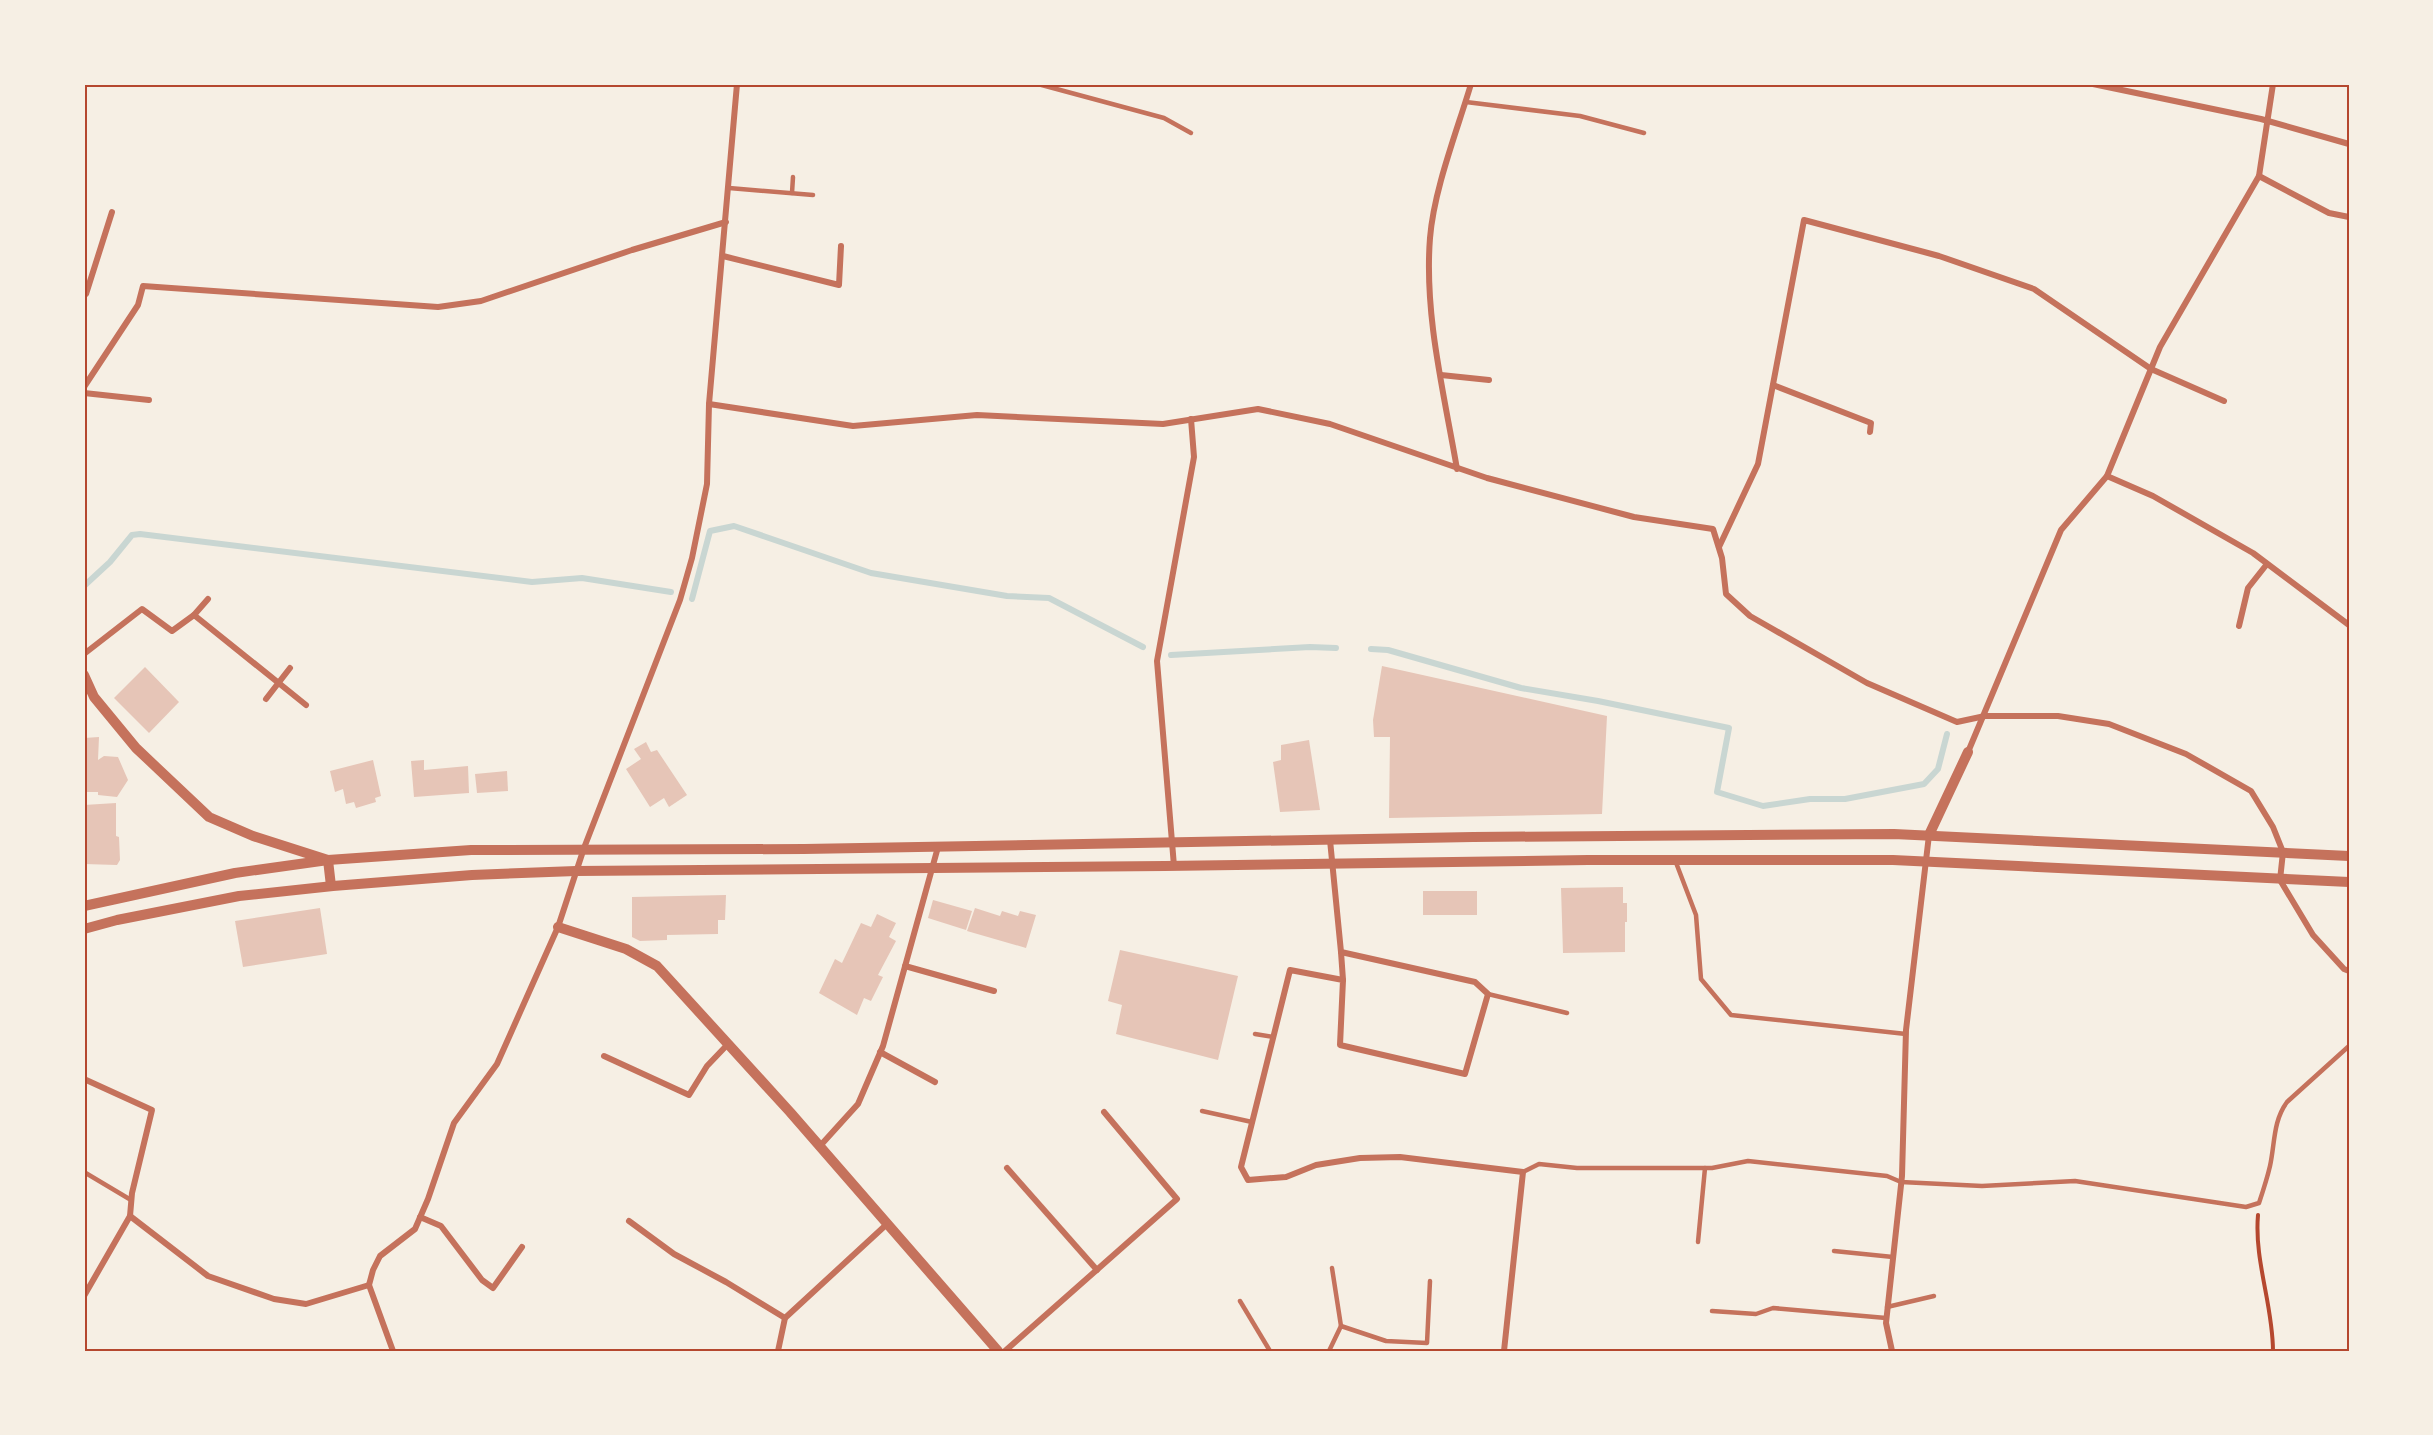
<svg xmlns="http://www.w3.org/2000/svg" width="2433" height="1435" viewBox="0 0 2433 1435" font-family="'Times New Roman',serif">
<rect width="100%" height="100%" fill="#f6efe4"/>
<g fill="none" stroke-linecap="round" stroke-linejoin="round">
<!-- stream -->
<g stroke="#c9d6d2" stroke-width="6">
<polyline points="84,586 110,562 132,535 140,534 532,582 582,578 671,592"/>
<polyline points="692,599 710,531 734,526 871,573 1007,596 1049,598 1143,647"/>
<polyline points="1371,649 1388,650 1521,688 1598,701 1729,728 1717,792 1763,806 1810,799 1845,799 1924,784 1938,769 1947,734"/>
<polyline points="1171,655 1310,647 1336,648"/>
</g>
</g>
<!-- building -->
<g fill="#e6c5b7">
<polygon points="1382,666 1607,716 1602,814 1389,818 1390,737 1374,737 1373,720"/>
<polygon points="145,667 179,702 149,733 114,698"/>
<polygon points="99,737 98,760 104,756 118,757 128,780 117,797 98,795 98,792 84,792 84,738"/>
<polygon points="1309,740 1320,810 1280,812 1273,762 1281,760 1281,745"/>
<polygon points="646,742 651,752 657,750 687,795 669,807 664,798 650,807 626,769 641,759 634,749"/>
<polygon points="373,760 381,796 375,798 376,802 356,808 354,802 346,804 343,789 335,792 330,771"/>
<polygon points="424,760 424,770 468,766 469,793 414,797 411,761"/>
<polygon points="507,771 508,791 477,793 475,774"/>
<polygon points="116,803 116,836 119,837 120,860 117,865 84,864 84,805"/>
<polygon points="1623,887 1623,903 1627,903 1627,922 1625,922 1625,952 1563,953 1561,888"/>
<rect x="1423" y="891" width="54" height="24"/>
<polygon points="726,895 725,920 718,920 718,934 667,935 667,940 640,941 632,937 632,897"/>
<polygon points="933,900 972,911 966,930 928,918"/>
<polygon points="320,908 327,954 243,967 235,921"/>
<polygon points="975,908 1000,916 1002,911 1018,916 1020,911 1036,915 1026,948 967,931"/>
<polygon points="877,914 896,923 889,937 896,941 878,975 883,977 871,1001 864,998 857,1015 819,993 835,959 842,963 861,923 871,927"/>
<polygon points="1120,950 1238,976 1218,1060 1116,1034 1122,1005 1108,1001"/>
</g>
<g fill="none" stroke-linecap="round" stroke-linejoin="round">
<!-- path -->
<path stroke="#b5482f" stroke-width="4" d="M2258 1215C2254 1261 2273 1305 2273 1351"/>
<!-- service -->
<g stroke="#c5725c" stroke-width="4.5">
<polyline points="1038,84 1164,118 1191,133"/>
<polyline points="1466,102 1580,116 1644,133"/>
<polyline points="729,188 813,195"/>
<polyline points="792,193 793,177"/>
<polyline points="1675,860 1696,915 1701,979 1731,1015 1906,1034"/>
<polyline points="1488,994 1567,1013"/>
<polyline points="1255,1034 1273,1037"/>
<polyline points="1202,1111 1252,1122"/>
<polyline points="84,1172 131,1200"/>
<path d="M1523 1172 1539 1164 1577 1168H1712L1748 1161 1887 1176 1901 1182 1982 1186 2075 1181 2246 1207 2259 1203C2263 1191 2267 1179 2270 1166 2275 1143 2273 1121 2287 1102L2349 1046"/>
<polyline points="1698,1242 1705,1168"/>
<polyline points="1834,1251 1893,1257"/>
<polyline points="1332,1268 1341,1326"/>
<polyline points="1240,1301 1270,1351"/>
<polyline points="1887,1307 1934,1296"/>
<polyline points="1712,1311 1756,1314 1773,1308 1886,1318"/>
<polyline points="1329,1351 1341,1326 1386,1341 1427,1343 1430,1281"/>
</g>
<!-- minor -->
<g stroke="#c5725c" stroke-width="6">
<polyline points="2093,84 2261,119 2349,144"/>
<polyline points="2259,176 2329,213 2349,217"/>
<polyline points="723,256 839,285 841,246"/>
<polyline points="84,293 86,294 112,212"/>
<polyline points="1441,375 1489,380"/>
<polyline points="1773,385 1871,423 1870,432"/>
<polyline points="84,387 138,305 143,286 438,307 481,301 632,250 726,222"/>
<polyline points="84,393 149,400"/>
<polyline points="709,404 853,426 977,415 1163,424 1258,409 1330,424 1487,478 1634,517 1713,529 1722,558 1726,594 1750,616 1867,683 1957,722 1985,716 2058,716 2109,724 2186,754 2251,791 2273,827 2283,852 2280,880 2313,935 2344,969 2349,971"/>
<path d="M1457 469C1444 393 1424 315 1430 238 1434 189 1457 131 1471 84"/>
<polyline points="2107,476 2153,496 2253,553 2349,625"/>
<polyline points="1719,547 1758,464 1804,220 1939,256 2034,289 2151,369 2224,401"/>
<polyline points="194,615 208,599"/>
<polyline points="2239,626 2248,588 2267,564"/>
<polyline points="84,654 142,609 172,631 194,615 306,705"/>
<polyline points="266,699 290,668"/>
<polyline points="1968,752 2061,530 2107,476 2160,347 2259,176 2273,84"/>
<polyline points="1330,840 1341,952 1475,982 1488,994 1465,1074 1340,1045 1343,980 1290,970 1241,1167 1248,1180 1286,1177 1316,1165 1360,1158 1400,1157 1523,1172 1504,1351"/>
<polyline points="1174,866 1157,661 1194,457 1191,419"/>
<polyline points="1341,952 1343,980"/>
<polyline points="905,966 994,991"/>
<polyline points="880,1052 935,1082"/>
<polyline points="604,1056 689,1095 707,1066 728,1044"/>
<polyline points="84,1079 152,1110 132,1193 130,1216"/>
<polyline points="820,1146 858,1104 883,1046 938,847"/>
<polyline points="1007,1168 1097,1270"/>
<polyline points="420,1217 441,1226 482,1280 493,1288 522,1247"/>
<polyline points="629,1221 674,1254 726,1282 785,1318"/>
<polyline points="84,1296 130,1216 208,1276 274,1299 306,1304 369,1285"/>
<polyline points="393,1351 369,1285 373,1270 380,1256 415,1229 428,1199 454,1123 497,1064 558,927 584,848 680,600 692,558 707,484 709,404 737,84"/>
<polyline points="778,1351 785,1318 887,1224"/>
<polyline points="1005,1351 1177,1199 1104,1112"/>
<polyline points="1892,1351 1886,1323 1902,1176 1906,1030 1929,835"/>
</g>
<!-- tertiary -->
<g stroke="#c5725c" stroke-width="10">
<polyline points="84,675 94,697 136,748 209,817 253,836 328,860 331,886"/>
<polyline points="1929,835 1968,752"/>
<polyline points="84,906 235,873 328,860 471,850 804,849 1473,837 1894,834 2349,856"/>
<polyline points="558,927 626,949 657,966 790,1112 998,1351"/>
<polyline points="84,929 117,920 239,896 333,886 472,875 576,871 1165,866 1588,860 1893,860 2349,882"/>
</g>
</g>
<!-- border -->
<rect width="2433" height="1435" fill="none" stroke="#f6efe4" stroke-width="171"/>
<rect x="86" y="86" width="2262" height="1264" fill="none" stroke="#b5482f" stroke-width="2"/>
</svg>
